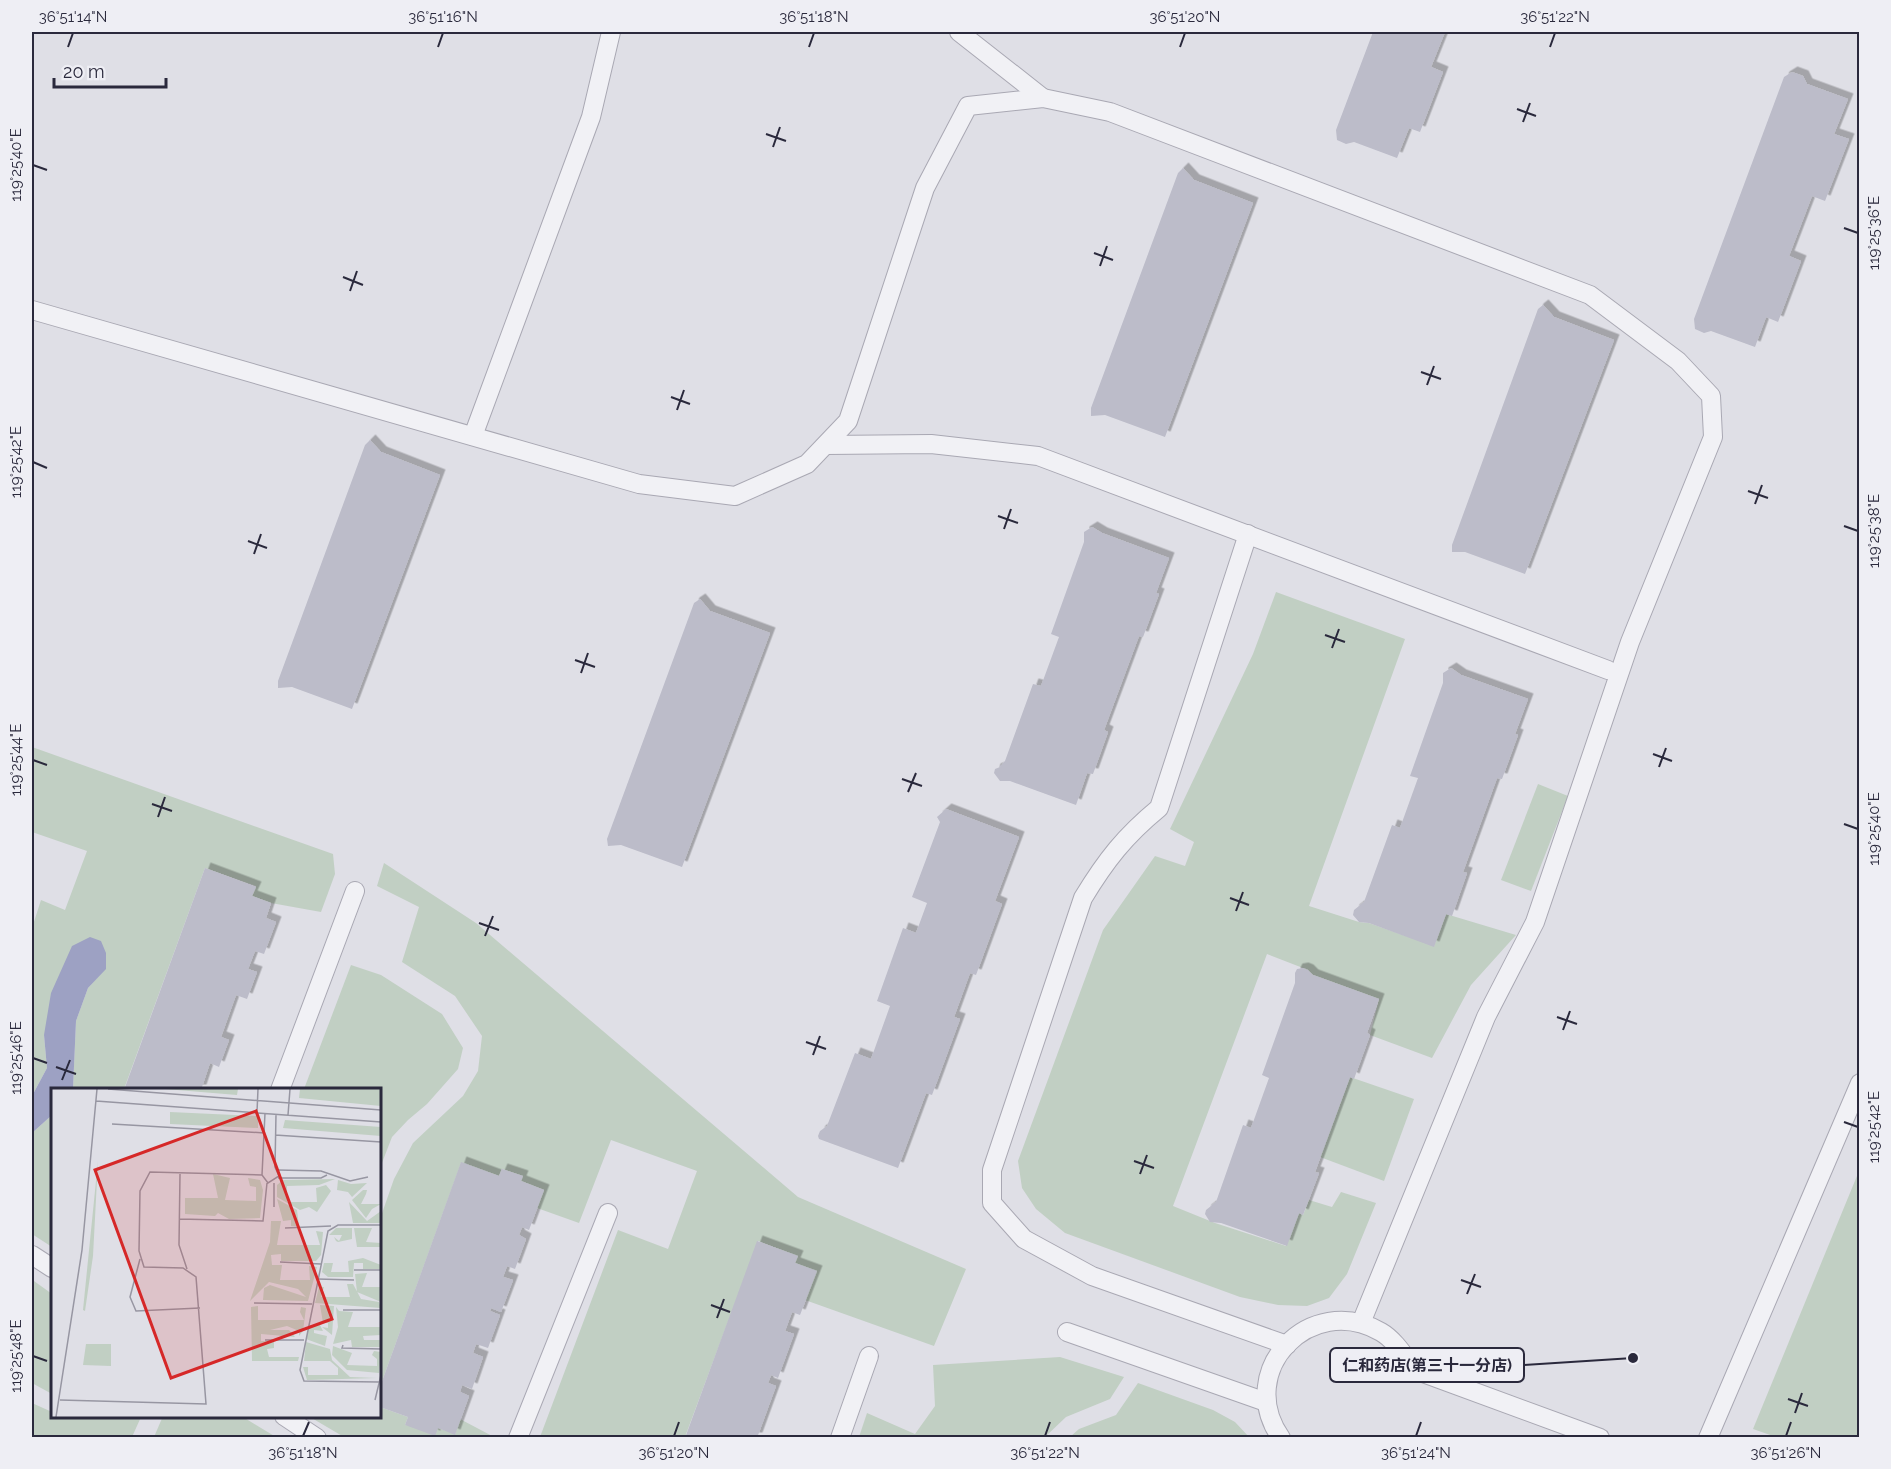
<svg xmlns="http://www.w3.org/2000/svg" width="1891" height="1469" viewBox="0 0 1891 1469" font-family="Raleway,'Noto Sans SC',sans-serif">
<defs>
<filter id="shadow"><feDropShadow dx="5.5" dy="-5.5" stdDeviation="0" flood-color="#0004"/></filter>
</defs>
<rect width="100%" height="100%" fill="#dfdfe6"/>
<!-- green -->
<g fill="#c1cfc3">
<polygon points="1276,592 1405,639 1309,906 1359,922 1369,923 1434,946 1446,914 1516,935 1471,985 1432,1058 1370,1035 1379,999 1313,975 1303,968 1267,954 1173,1206 1215,1223 1286,1246 1299,1213 1303,1215 1309,1200 1332,1207 1341,1192 1376,1203 1347,1274 1329,1298 1307,1306 1278,1305 1240,1297 1065,1233 1036,1209 1022,1188 1018,1161 1103,930 1155,856 1185,866 1194,842 1170,829 1253,654"/>
<polygon points="32,747 333,854 335,874 321,912 271,903 252,896 256,886 205,868 124,1089 73,1089 76,1021 88,988 106,968 106,953 44,1035 47,1068 32,1096 32,928 41,900 65,910 87,851 32,832"/>
<polygon points="1538,784 1568,796 1531,891 1501,880"/>
<polygon points="384,863 476,923 798,1197 966,1269 934,1346 805,1300 816,1271 795,1263 797,1256 758,1241 685,1437 540,1437 618,1230 668,1249 697,1171 611,1140 579,1223 537,1208 544,1190 521,1181 522,1176 502,1169 499,1176 461,1163 380,1387 380,1219 394,1179 413,1143 463,1096 478,1071 482,1036 455,996 402,962 419,907 377,886"/>
<polygon points="351,965 381,975 442,1014 463,1048 458,1069 427,1104 408,1120 392,1137 380,1168 380,1090 304,1089"/>
<polygon points="1350,1077 1414,1099 1384,1181 1320,1157"/>
<polygon points="52,1115 52,1247 32,1234 32,1133"/>
<polygon points="1859,1171 1859,1437 1776,1437 1753,1429"/>
<polygon points="34,1281 52,1294 52,1394 32,1383 32,1289"/>
<polygon points="1060,1357 1124,1377 1110,1399 1066,1417 1045,1437 859,1437 867,1413 915,1434 935,1406 933,1365"/>
<polygon points="1138,1383 1213,1410 1235,1422 1249,1437 1070,1437 1079,1429 1116,1415"/>
<polygon points="32,1403 52,1412 52,1416 83,1418 141,1417 132,1437 32,1437"/>
<polygon points="380,1407 408,1417 405,1425 438,1428 455,1434 460,1419 494,1437 344,1437 310,1417 380,1416"/>
<polygon points="163,1416 243,1417 276,1437 154,1437"/>
</g>
<!-- water -->
<polygon fill="#9da1c3" points="90,937 101,941 106,953 106,969 88,988 76,1021 73,1089 52,1090 52,1115 32,1133 32,1096 47,1068 44,1035 51,993 72,946"/>
<!-- building -->
<g fill="#bcbcc9" filter="url(#shadow)">
<polygon points="1373,32 1445,32 1431,67 1443,72 1420,132 1409,128 1397,158 1354,142 1346,144 1337,140 1336,130"/>
<polygon points="1792,72 1803,76 1807,84 1848,99 1834,134 1849,139 1825,201 1812,196 1789,256 1801,261 1778,322 1766,317 1755,347 1711,331 1704,333 1695,329 1694,319 1784,77"/>
<polygon points="1183,168 1194,180 1253,203 1165,437 1105,415 1091,416 1091,408 1178,173"/>
<polygon points="1543,305 1554,317 1614,340 1525,574 1465,552 1452,552 1452,545 1538,309"/>
<polygon points="370,440 381,452 440,475 352,709 292,687 278,688 278,681 365,445"/>
<polygon points="1092,527 1102,533 1169,558 1156,593 1159,594 1143,637 1139,636 1104,730 1108,732 1093,774 1087,773 1076,805 1010,781 1000,781 994,773 995,769 1000,767 1005,761 1033,684 1041,686 1059,637 1051,634 1084,542 1084,532"/>
<polygon points="700,599 710,611 770,633 682,867 621,845 608,846 607,839 694,603"/>
<polygon points="1451,668 1461,675 1528,699 1515,734 1518,735 1502,779 1497,778 1463,872 1467,873 1452,916 1446,914 1434,947 1369,923 1359,922 1353,915 1354,910 1364,902 1392,825 1400,828 1418,778 1410,776 1443,683 1443,673"/>
<polygon points="946,809 1019,837 995,901 1002,904 976,975 970,973 954,1017 960,1019 932,1095 926,1093 898,1168 819,1139 818,1136 820,1131 827,1126 855,1053 871,1059 890,1006 877,1001 903,928 916,933 927,903 912,897 940,822 937,817"/>
<polygon points="205,868 256,887 252,896 271,903 266,918 276,922 264,954 255,951 248,969 257,972 247,999 236,995 221,1037 229,1040 219,1067 210,1063 201,1090 124,1090"/>
<polygon points="1303,968 1308,970 1313,975 1379,999 1367,1033 1370,1035 1354,1079 1350,1077 1315,1172 1319,1173 1303,1215 1299,1213 1287,1246 1221,1223 1210,1222 1205,1214 1206,1210 1216,1202 1243,1125 1251,1128 1269,1078 1262,1075 1295,983 1295,973 1297,969"/>
<polygon points="461,1162 499,1176 502,1169 523,1176 521,1181 544,1190 529,1230 522,1227 519,1235 526,1239 515,1269 507,1266 503,1277 513,1280 501,1312 491,1308 490,1311 500,1315 488,1348 476,1344 473,1353 483,1357 472,1389 462,1385 460,1392 469,1396 455,1435 438,1428 435,1436 405,1425 408,1417 380,1407 380,1387"/>
<polygon points="757,1241 798,1256 795,1263 817,1271 800,1315 792,1312 785,1331 794,1334 778,1378 771,1375 768,1383 776,1386 757,1438 685,1438"/>
</g>
<g fill="none" stroke-linecap="round" stroke-linejoin="round">
<defs>
<g id="service">
<polyline points="959,32 1043,98"/>
<polyline points="32,310 639,484 735,496 807,464 848,421 925,188 968,106 1043,98 1110,112 1590,295 1678,361 1711,396 1713,437 1630,642 1535,922 1486,1017 1361,1323"/>
<polyline points="473,436 591,117 611,32"/>
<polyline points="826,445 931,444 1038,456 1608,670"/>
<path d="M1248 534 1159 808C1125 836 1106 860 1083 898L992 1170V1203L1024 1239 1092 1276 1287 1345"/>
<polyline points="280,1090 355,891"/>
<polyline points="32,1255 52,1268"/>
<polyline points="1067,1332 1266,1402"/>
<polyline points="284,1416 317,1438"/>
<polyline points="518,1438 608,1213"/>
<polyline points="840,1438 869,1356"/>
<path d="M1281 1438C1234 1371 1310 1291 1381 1332 1395 1340 1405 1357 1415 1370L1600 1438"/>
<polyline points="1708,1438 1860,1083"/>
</g>
</defs>
<!-- service casing -->
<use href="#service" stroke="#a9a8b3" stroke-width="20"/>
<!-- service -->
<use href="#service" stroke="#f1f1f5" stroke-width="18"/>
</g>
<!-- ticks -->
<path fill="none" stroke="#2a293c" stroke-width="2" d="M68 47 73 33M438 47 443 33M809 47 814 33M1180 47 1185 33M1550 47 1555 33M1517 109 1536 116M1523 122 1530 103M766 134 786 141M773 147 780 127M33 165 47 170M1844 228 1858 233M1094 253 1113 260M1100 266 1107 246M343 277 363 285M350 291 357 271M1421 372 1441 379M1427 385 1434 366M671 397 690 404M677 410 684 390M33 462 47 468M1748 491 1768 498M1755 504 1762 485M998 516 1018 523M1844 526 1858 531M1004 529 1011 509M248 541 267 548M254 554 261 534M1325 635 1345 642M1332 648 1339 629M575 660 595 667M581 673 588 653M1653 754 1672 761M33 760 47 765M1659 767 1666 748M902 779 922 786M908 792 916 773M152 804 172 811M158 817 165 797M1844 824 1858 829M1230 898 1249 905M1236 911 1243 892M479 923 499 930M485 936 493 916M1557 1017 1577 1024M1563 1030 1570 1011M806 1042 826 1049M813 1055 820 1036M33 1058 47 1063M56 1067 76 1074M62 1080 70 1060M1844 1122 1858 1127M1134 1161 1154 1168M1140 1174 1147 1155M1461 1280 1481 1287M1467 1294 1475 1274M711 1305 730 1312M717 1318 724 1299M33 1356 47 1361M1788 1399 1808 1406M1795 1413 1802 1393M303 1436 309 1422M674 1436 679 1422M1045 1436 1050 1422M1416 1436 1421 1422M1786 1436 1791 1422"/>
<!-- overview -->
<g transform="translate(51 1088)">
<rect width="330" height="330" fill="#dfdfe6"/>
<path d="M114 1H187L186 7ZM249 1H330V18L248 10ZM119 24 207 28V40L119 36ZM234 32 330 39V48L232 40ZM47 73 42 168 34 223 32 222ZM162 86 179 90 174 112 205 113V99L199 98 197 90 209 92 212 102 209 130 178 131 167 125 164 128 134 126V110H167ZM284 91 268 97 236 98V114H266L265 100 275 97 280 103 266 124 258 119 249 122 226 109V97L232 92ZM287 92 300 96 316 95 301 109 297 104 286 102ZM312 102H316L315 106 310 116H330L321 121 315 130 301 112ZM226 111 246 122 248 138H240V132L232 133ZM298 114 316 133 330 123V135H302ZM220 133H230L226 157H269L265 143 272 144 270 167 265 173H230V166L220 167 221 177H231L229 192H259L258 178 266 179 257 213 212 212 213 200 219 197 255 209 247 201 218 194 199 213 219 154ZM285 140H301V151L287 154 285 153 283 149 288 153 291 147H278ZM303 140H321L315 154 330 155V159H306ZM312 170 330 177V181H312V175H303L302 189H277L271 184 273 175H282L280 184H298L297 173ZM316 185 311 199H330V214L306 204 304 186ZM296 196H302L310 211 328 214 330 220 264 215 268 199H273L270 209H299ZM269 217 283 218 281 247 271 239 277 240V235H272ZM207 218V232H253L249 224 250 219 255 220 252 243 248 248V243L236 238 219 242H238L244 249 210 246V253H223V260L216 261 218 269H248L247 273H201L200 219ZM285 219 288 223 302 224 297 239H330V247L312 248 313 252H330V259H301L300 252 282 256 287 239ZM258 237H269L272 243 263 242V245L276 248 274 258 255 251ZM255 254 279 261 281 272 299 289 326 290 256 292 252 279H257V287H287V280L279 273H253ZM35 256H60V278L32 277ZM282 258 301 265 296 277 326 278V271L321 267 323 263 330 264 328 285 296 282 281 267Z" fill="#c1cfc3"/>
<path fill="none" stroke="#9796a2" stroke-width="1.5" d="M57 1 330 22M45 13 330 34M206 24 207 1M214 25 211 87 217 95 228 88 224 79 225 26M237 27 239 1M61 36 214 45M224 47 330 54M227 82 270 83 299 93 317 89M129 86 128 157 136 181M227 90H270L276 87M223 95V119M128 131 212 133 216 95M234 140 280 138M89 171 79 209 85 223 149 220M229 174 270 176M303 182H330M266 191 303 192M203 215 261 216M292 222H330M214 252H253M292 257 291 260 330 261M328 294 253 293 249 282 277 143 287 137H330M9 312 155 316 145 189 132 180 93 179 88 163 89 103 99 84 211 87M324 312 330 287M5 329 31 162 46 1"/>
<path fill="#d62828" fill-opacity="0.15" stroke="#d62828" stroke-width="3" d="M205 23 281 231 120 290 44 82Z"/>
<rect width="330" height="330" fill="none" stroke="#2a293c" stroke-width="3"/>
</g>
<!-- callouts -->
<path fill="none" stroke="#2a293c" stroke-width="2" d="M1633 1358L1524 1365"/>
<circle fill="#2a293c" stroke="#eeeef4" stroke-width="2" cx="1633" cy="1358" r="6"/>
<rect fill="#eeeef4" stroke="#2a293c" stroke-width="2" x="1330" y="1348" width="194" height="34" rx="6"/>
<g font-size="16" text-anchor="middle" font-weight="bold" fill="#2a293c">
<text x="1427" y="1371">仁和药店(第三十一分店)</text>
</g>
<!-- border -->
<rect width="1891" height="1469" fill="none" stroke="#eeeef4" stroke-width="66"/>
<!-- scale -->
<path d="M54 78v9h112v-9" fill="none" stroke="#2a293c" stroke-width="3"/>
<text x="63" y="78" font-size="18" fill="#2a293c" stroke="#eeeef4" stroke-width="4.5" paint-order="stroke">20 m</text>
<rect x="33" y="33" width="1825" height="1403" fill="none" stroke="#2a293c" stroke-width="2"/>
<g font-size="15" text-anchor="middle" fill="#2a293c">
<text x="73" y="22">36°51'14"N</text>
<text x="443" y="22">36°51'16"N</text>
<text x="814" y="22">36°51'18"N</text>
<text x="1185" y="22">36°51'20"N</text>
<text x="1555" y="22">36°51'22"N</text>
<text transform="translate(16 165) rotate(-90)" y="5">119°25'40"E</text>
<text transform="translate(1874 233) rotate(-90)" y="5">119°25'36"E</text>
<text transform="translate(16 462) rotate(-90)" y="5">119°25'42"E</text>
<text transform="translate(1874 531) rotate(-90)" y="5">119°25'38"E</text>
<text transform="translate(16 760) rotate(-90)" y="5">119°25'44"E</text>
<text transform="translate(1874 829) rotate(-90)" y="5">119°25'40"E</text>
<text transform="translate(16 1058) rotate(-90)" y="5">119°25'46"E</text>
<text transform="translate(1874 1127) rotate(-90)" y="5">119°25'42"E</text>
<text transform="translate(16 1356) rotate(-90)" y="5">119°25'48"E</text>
<text x="303" y="1458">36°51'18"N</text>
<text x="674" y="1458">36°51'20"N</text>
<text x="1045" y="1458">36°51'22"N</text>
<text x="1416" y="1458">36°51'24"N</text>
<text x="1786" y="1458">36°51'26"N</text>
</g>
</svg>
